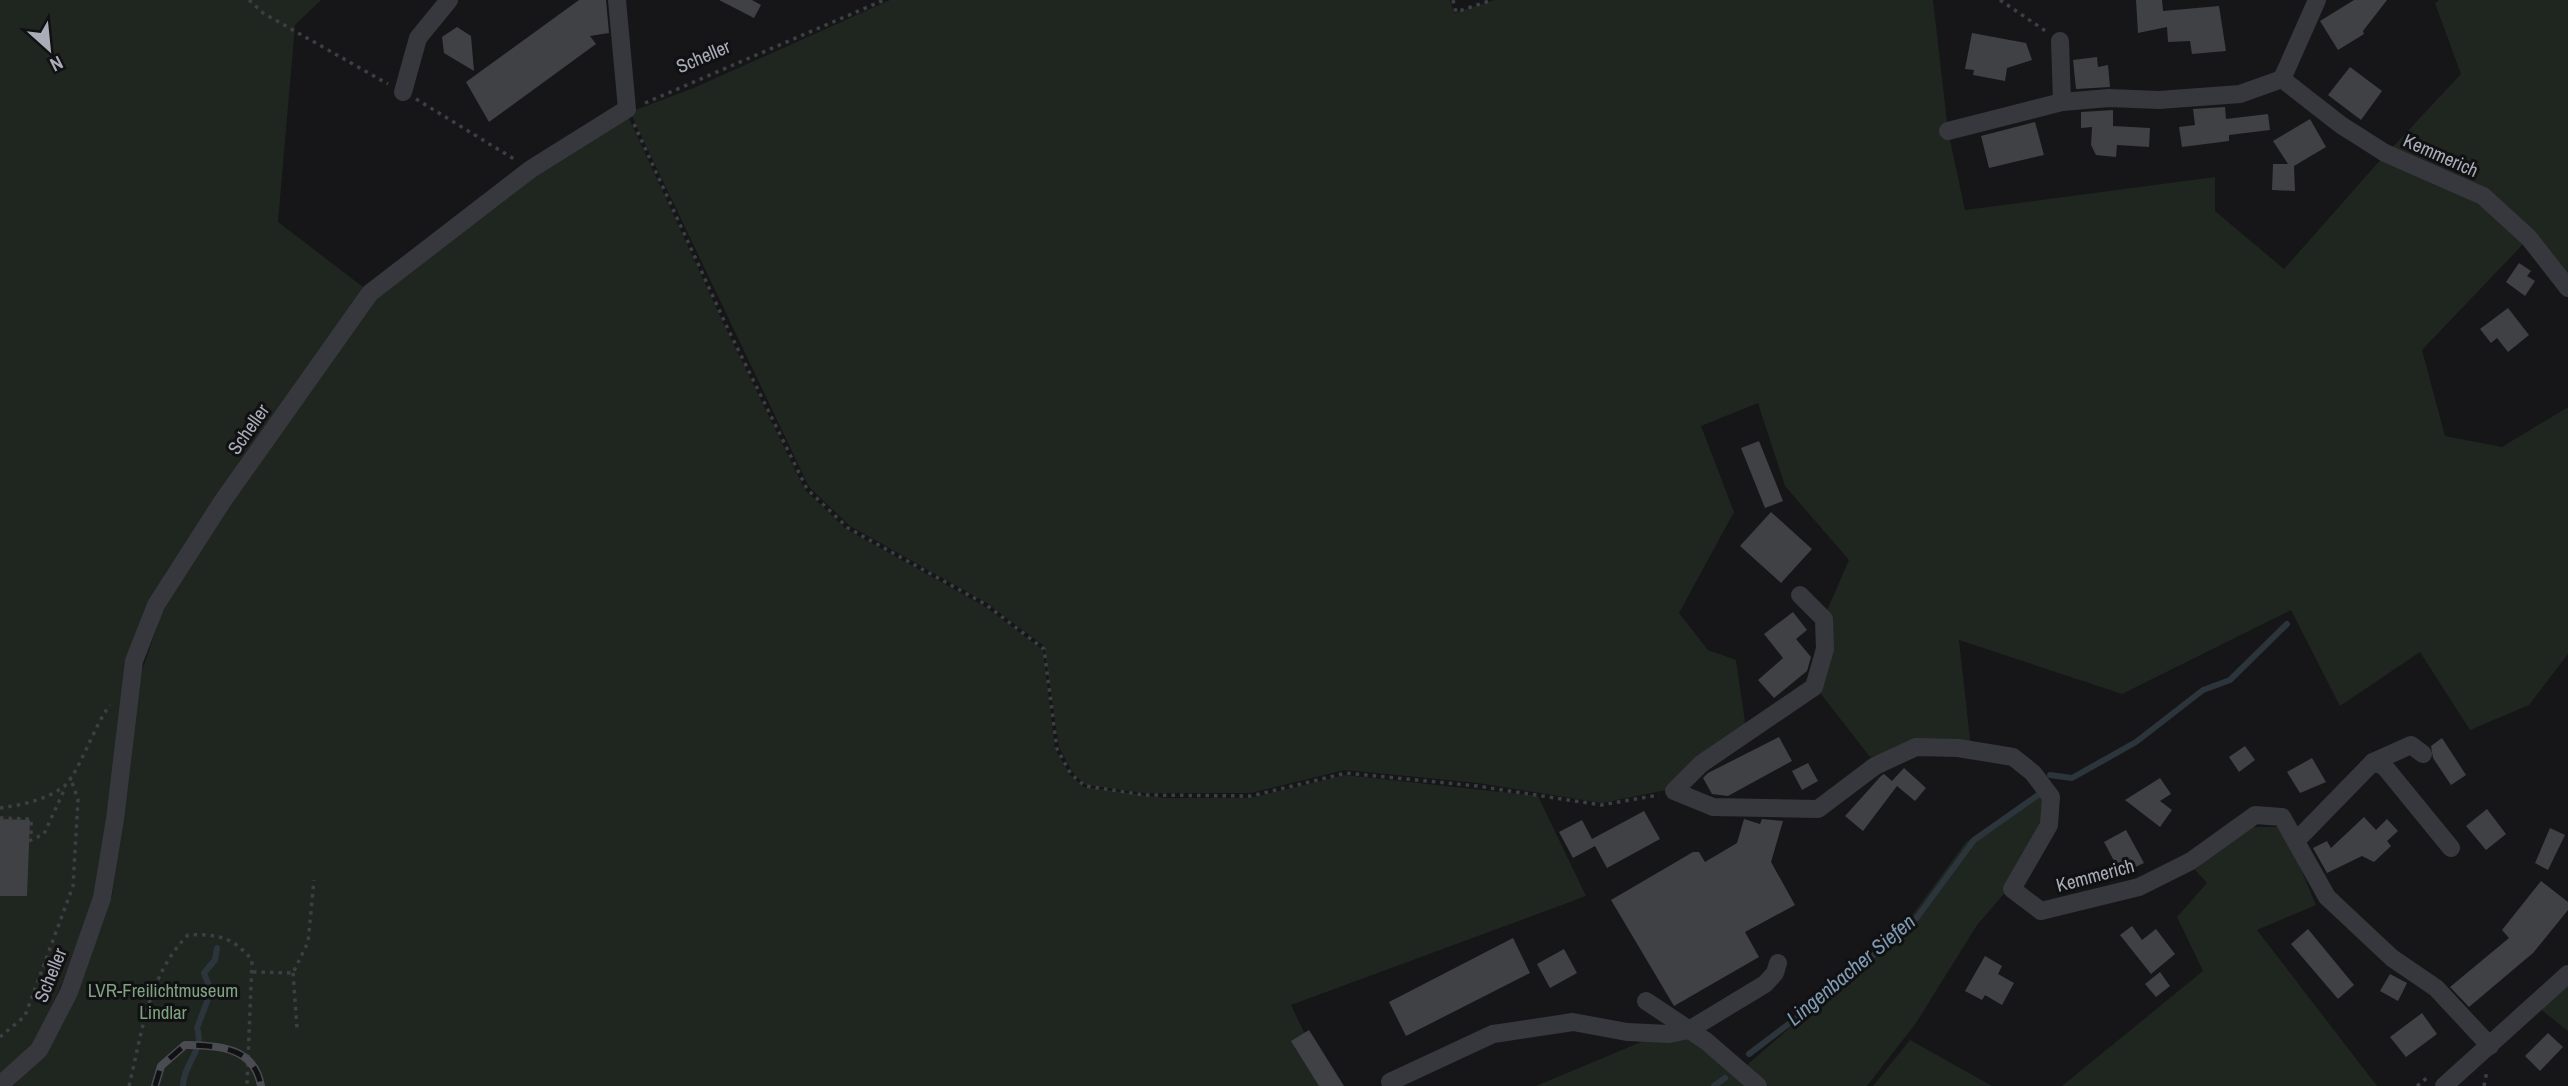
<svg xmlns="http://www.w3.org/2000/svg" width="2568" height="1086" viewBox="0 0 2568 1086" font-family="'Archivo Narrow',sans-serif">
<rect width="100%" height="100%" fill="#161618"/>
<!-- green -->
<g fill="#1e261f">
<polygon points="0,0 321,0 295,25 278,222 367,290 129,663 96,893 62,984 33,1046 0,1078"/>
<polygon points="890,0 1450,0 1454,13 1495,0 1933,0 1948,131 1965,210 2215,177 2215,211 2284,269 2383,157 2481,198 2527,240 2422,350 2445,436 2502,447 2568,407 2568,654 2529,705 2470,730 2420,652 2340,706 2291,610 2122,694 1959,640 1971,748 1917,745 1870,757 1817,689 1825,615 1849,560 1785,486 1758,403 1701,426 1734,512 1679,613 1708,650 1736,660 1746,729 1671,789 1602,803 1478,783 1345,770 1251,793 1145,793 1086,785 1073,773 1059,747 1044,646 987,603 850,526 809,487 630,112 696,87"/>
<polygon points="2439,0 2568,0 2568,283 2485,193 2389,151 2461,74 2435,3"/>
<polygon points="626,112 725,327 805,490 846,529 984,606 1043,650 1055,749 1070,775 1084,787 1165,798 1250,798 1345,775 1538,796 1586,896 1291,1005 1330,1086 13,1086 45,1056 75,993 112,896 138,682 162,613 223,505 372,296 531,172"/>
<polygon points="2044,791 2045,824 2009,888 1977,925 1916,1023 1867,1086 1768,1086 1747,1065 1900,932 1966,842"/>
<polygon points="2248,827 2280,827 2290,843 2316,905 2257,930 2377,1086 2062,1086 2203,971 2177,917 2207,883 2195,870"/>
<polygon points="2568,977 2568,1031 2539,1008"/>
<polygon points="1677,1027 1747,1086 1536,1086"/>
<polygon points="1910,1040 1992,1086 1873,1086"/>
</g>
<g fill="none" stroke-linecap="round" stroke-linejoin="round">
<!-- stream -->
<g stroke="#2c353c" stroke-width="6">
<polyline points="2050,775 2072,778 2136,742 2203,690 2230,680 2287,624"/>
<polyline points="1749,1054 1815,1004 1915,920 1974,840 2038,795"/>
<path d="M183 1086C183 1064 205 1050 197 1028L211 991 204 973 215 960 217 948"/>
<polyline points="1714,1086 1725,1078"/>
</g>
</g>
<!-- building -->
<g fill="#404145">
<polygon points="579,0 606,0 609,33 590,36 596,44 489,122 466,82"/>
<polygon points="719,0 752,0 761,5 754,18"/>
<polygon points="2136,0 2162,0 2163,11 2219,6 2226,51 2192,54 2190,41 2168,42 2167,27 2138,33"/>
<polygon points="2354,0 2387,0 2363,31 2364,34 2338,50 2320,21"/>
<polygon points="457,27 471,36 474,71 444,53 442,37"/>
<polygon points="1972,33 2026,43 2032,60 2007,68 2005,81 1973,75 1974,70 1965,69"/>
<polygon points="2097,57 2098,67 2108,65 2110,87 2076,89 2073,60"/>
<polygon points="2350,67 2382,91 2361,120 2328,95"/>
<polygon points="2225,107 2226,119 2268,114 2270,130 2229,135 2229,141 2182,147 2179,127 2195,125 2193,109"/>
<polygon points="2113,110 2113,126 2150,128 2149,147 2117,145 2116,157 2096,155 2091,145 2092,127 2081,128 2081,112"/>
<polygon points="2310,119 2326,147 2294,166 2295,191 2272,190 2273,164 2288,164 2273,141"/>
<polygon points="2035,122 2044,155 1989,168 1981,136"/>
<polygon points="2519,263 2531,271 2527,276 2535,281 2525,296 2506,282"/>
<polygon points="2508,308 2529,335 2508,352 2497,338 2491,343 2480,329"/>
<polygon points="1759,441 1783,501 1765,508 1741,448"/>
<polygon points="1771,512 1812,549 1781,583 1740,546"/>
<polygon points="1793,612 1807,630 1796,639 1811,657 1807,671 1774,698 1758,680 1783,658 1764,634"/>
<polygon points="1779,737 1792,761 1728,796 1712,794 1703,778 1708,773"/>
<polygon points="2442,738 2466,775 2451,785 2433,758 2431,746"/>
<polygon points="2245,746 2255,760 2239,772 2229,757"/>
<polygon points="2312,758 2326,782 2300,793 2287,772"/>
<polygon points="1808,763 1818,781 1802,790 1792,771"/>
<polygon points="1904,768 1926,788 1915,801 1897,786 1863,831 1845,816 1881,776 1884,774 1892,781"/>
<polygon points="2160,778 2171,794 2160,801 2172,810 2160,827 2125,800"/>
<polygon points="2487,809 2506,834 2486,850 2466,826"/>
<polygon points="1644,811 1660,839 1607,868 1595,846 1573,858 1559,832 1582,820 1592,839"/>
<polygon points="2364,817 2376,830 2387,819 2398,831 2387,841 2391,846 2374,862 2362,856 2327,873 2313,848 2327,841 2331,848"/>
<polygon points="0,819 30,820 27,896 0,896"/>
<polygon points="1744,819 1760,824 1762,819 1783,821 1771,862 1795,905 1745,932 1759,957 1674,1006 1611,900 1693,852 1699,852 1705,862 1737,843"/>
<polygon points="2550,828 2565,835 2548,870 2535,863"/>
<polygon points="2126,830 2144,863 2121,874 2104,842"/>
<polygon points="2541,881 2568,902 2568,910 2533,953 2469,1007 2450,987 2509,938 2502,930"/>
<polygon points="2132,926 2142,940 2156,929 2175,954 2151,974 2120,935"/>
<polygon points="2308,929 2354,985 2338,999 2291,944"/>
<polygon points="1513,938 1530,973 1406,1036 1389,1002"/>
<polygon points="1564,949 1577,973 1550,988 1537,964"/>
<polygon points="1985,956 2002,966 1998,974 2014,983 2002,1005 1985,995 1982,1000 1965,991"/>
<polygon points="2160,972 2170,986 2156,997 2145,984"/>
<polygon points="2390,974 2407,983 2398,1001 2380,991"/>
<polygon points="2422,1013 2437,1034 2406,1057 2390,1037"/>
<polygon points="1309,1030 1344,1086 1319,1086 1291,1041"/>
<polygon points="2548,1033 2563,1047 2540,1071 2525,1056"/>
</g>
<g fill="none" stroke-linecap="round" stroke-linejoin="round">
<!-- path -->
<g stroke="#3d3f44" stroke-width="3.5" stroke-dasharray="3.5 5" stroke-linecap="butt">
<polyline points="249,0 263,13 388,84"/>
<polyline points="1453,0 1456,12 1492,0"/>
<polyline points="2000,0 2047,32"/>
<polyline points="416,99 514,159"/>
<polyline points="645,103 884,0"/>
<polyline points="634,124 727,327 807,489 848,528 985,604 1044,649 1057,749 1071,774 1085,786 1145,795 1251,796 1346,773 1477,786 1601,805 1659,795"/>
<path d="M0 808C21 805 46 800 63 787 77 778 95 723 110 705"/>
<polyline points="0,818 31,819 31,838"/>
<polyline points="29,841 44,834 65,788"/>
<polyline points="253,972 293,973 308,942 314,880"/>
<polyline points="293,973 297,1028"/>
<polyline points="0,1037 25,1016 73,886 78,799 70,777"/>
<path d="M129 1086C142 1033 148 975 188 935 217 934 232 936 252 960L247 1086"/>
<polyline points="2417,1086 2429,1076"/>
<polyline points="2484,1086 2487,1071"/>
</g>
<!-- minor -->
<g stroke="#37383d" stroke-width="18">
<polyline points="2317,0 2282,79 2341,125 2385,153 2483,196 2529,238 2568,288"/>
<polyline points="2060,41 2062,102"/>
<polyline points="403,92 418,38 449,0"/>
<polyline points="1948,131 2062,102 2109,98 2159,100 2240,94 2282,79"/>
<polyline points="1800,595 1824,619 1825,649 1814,687 1701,764 1674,791 1713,807 1818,809 1875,766 1916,747 1958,748 2013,757 2033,773 2051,797 2049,825 2012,889 2041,911 2139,887 2191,861 2255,815 2282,817 2327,897 2392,958 2436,988 2490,1046"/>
<polyline points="2373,762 2384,766 2451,848"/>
<polyline points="2296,841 2373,762 2411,745 2423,754"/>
<polyline points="1646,1001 1706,1041 1758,1086"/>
<polyline points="1390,1082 1493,1034 1573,1022 1627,1032 1669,1034 1689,1030 1765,984 1775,973 1778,963"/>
<polyline points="0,1085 39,1050 69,992 102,898 115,819 134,661 156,605 222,502 370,293 531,169 627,109 617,0"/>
<polyline points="2444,1086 2568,974"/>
</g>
<defs>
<path id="rail" d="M155 1086 161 1066 185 1045C218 1046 254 1046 261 1086"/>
</defs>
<!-- rail casing -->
<use href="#rail" stroke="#4a4c52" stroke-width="8"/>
<!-- rail -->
<use href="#rail" stroke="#111113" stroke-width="5" stroke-dasharray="16" stroke-linecap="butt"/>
</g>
<g text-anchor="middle" stroke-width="6" stroke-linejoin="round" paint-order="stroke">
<!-- street labels -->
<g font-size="19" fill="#a8adb8" stroke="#111113">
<text transform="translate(703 56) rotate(-23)" y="7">Scheller</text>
<text transform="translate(2441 155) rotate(24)" y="7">Kemmerich</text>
<text transform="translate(248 429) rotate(-55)" y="7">Scheller</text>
<text transform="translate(2095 875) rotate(-15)" y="7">Kemmerich</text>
<text transform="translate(50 975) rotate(-68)" y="7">Scheller</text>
</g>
<!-- park labels -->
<g font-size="19" fill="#7fa381" stroke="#111113">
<text x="163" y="997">LVR-Freilichtmuseum<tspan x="163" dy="22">Lindlar</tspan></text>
</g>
<!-- water labels -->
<g font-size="21" font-style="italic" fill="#7f9bb3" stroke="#111113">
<text transform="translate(1851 970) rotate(-40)" y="7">Lingenbacher Siefen</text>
</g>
</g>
<!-- north arrow -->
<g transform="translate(49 49) rotate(153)" stroke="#111113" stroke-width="5" paint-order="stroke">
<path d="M0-5L12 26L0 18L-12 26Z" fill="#a8adb8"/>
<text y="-10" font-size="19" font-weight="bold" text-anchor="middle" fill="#a8adb8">N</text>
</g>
</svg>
